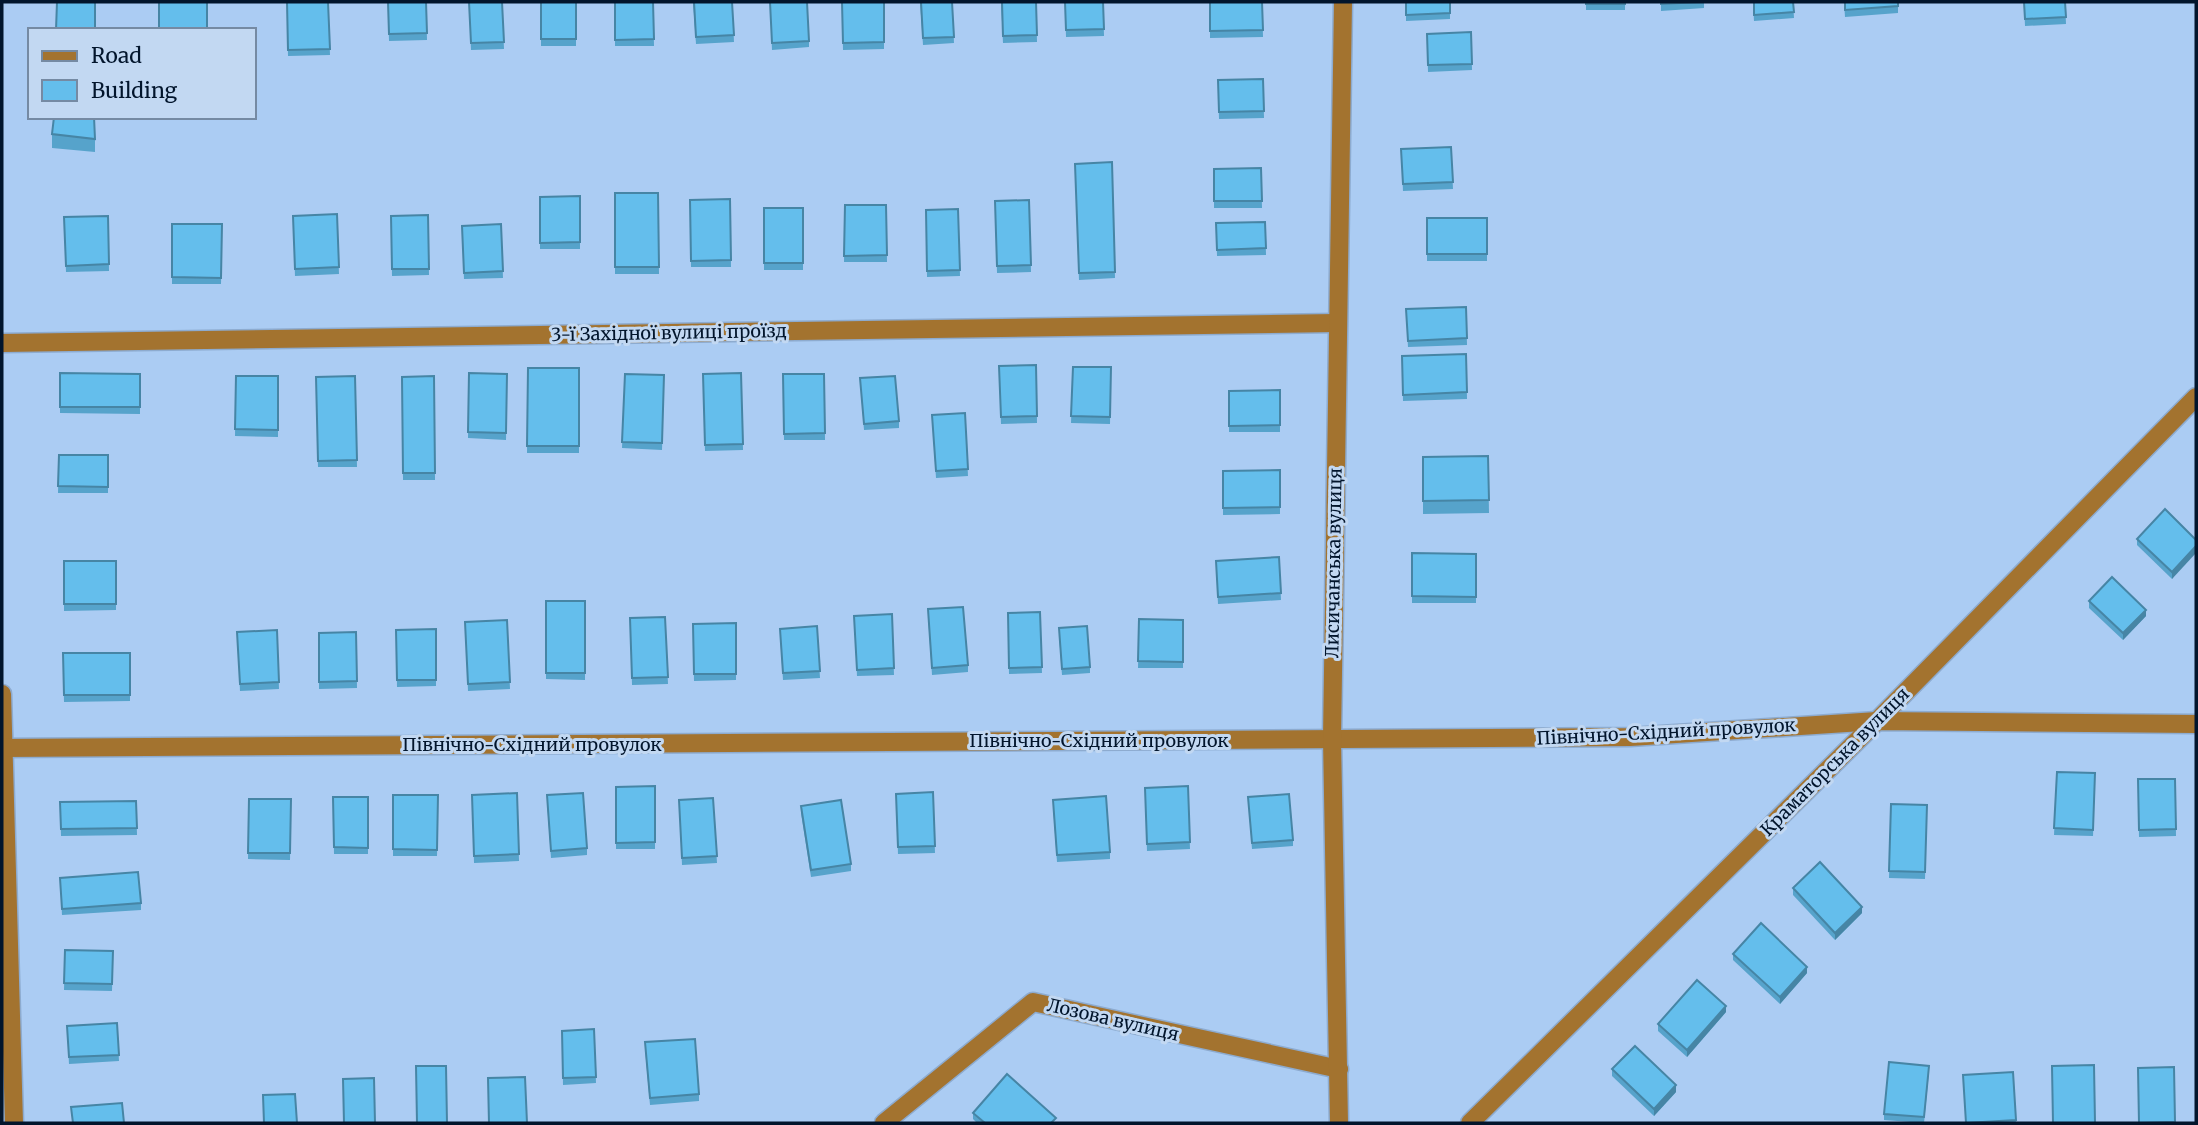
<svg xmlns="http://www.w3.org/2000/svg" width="2198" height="1125" viewBox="0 0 2198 1125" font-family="Merriweather,serif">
<rect width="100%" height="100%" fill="#abccf3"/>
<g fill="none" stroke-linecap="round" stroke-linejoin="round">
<defs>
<g id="street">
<polyline points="2,343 1336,323"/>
<polyline points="2,694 14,1123"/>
<polyline points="2,748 1630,737 1877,721 2196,724"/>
<polyline points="884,1123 1033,1002 1339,1069"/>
<polyline points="1339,1123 1332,739 1343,2"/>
<polyline points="1470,1123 1877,721 2196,397"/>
</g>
</defs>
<!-- street casing -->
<use href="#street" stroke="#8dabcf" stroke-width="21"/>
<!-- street -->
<use href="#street" stroke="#a3732f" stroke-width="18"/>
</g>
<!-- wall -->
<g fill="#56a3cb">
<polygon points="287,2 328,2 330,55 288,56"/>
<polygon points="388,2 426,2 427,40 389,41"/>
<polygon points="469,2 502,2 504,49 471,50"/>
<rect x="541" y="2" width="35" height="44"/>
<polygon points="615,2 653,2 654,46 615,46"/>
<polygon points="693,2 732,2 734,42 696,44"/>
<polygon points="770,2 809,41 809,47 772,50"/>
<polygon points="842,2 884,2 884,49 843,50"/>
<polygon points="920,2 952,2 954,43 923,45"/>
<polygon points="1001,2 1036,2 1037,42 1003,43"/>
<polygon points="1065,2 1103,2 1104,36 1066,37"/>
<polygon points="1210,2 1262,2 1263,37 1210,38"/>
<polygon points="1406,2 1450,2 1450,19 1406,21"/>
<rect x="1586" y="2" width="39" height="8"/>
<polygon points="1661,2 1704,2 1704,8 1661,11"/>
<polygon points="1753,2 1793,2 1794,18 1754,21"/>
<polygon points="1844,2 1898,2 1898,13 1845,17"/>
<polygon points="2024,2 2065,2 2066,24 2025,26"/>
<polygon points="1471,32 1472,70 1428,72 1427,34"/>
<polygon points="1263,79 1264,118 1219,119 1218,80"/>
<polygon points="52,134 95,139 95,152 52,148"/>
<polygon points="1451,147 1453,189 1403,191 1401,149"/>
<polygon points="1112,162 1115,278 1079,280 1075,164"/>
<polygon points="1261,168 1262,208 1214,208 1214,169"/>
<polygon points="615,193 658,193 659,274 615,274"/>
<polygon points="580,196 580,249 540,249 540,197"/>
<polygon points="730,199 731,267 691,267 690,200"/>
<polygon points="1029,200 1031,272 997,273 995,201"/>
<polygon points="845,205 886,205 887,262 844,262"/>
<rect x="764" y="208" width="39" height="62"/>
<polygon points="958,209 960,276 927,277 926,210"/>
<polygon points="337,214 339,274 295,276 293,216"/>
<polygon points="428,215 429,275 392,276 391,216"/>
<polygon points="108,216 109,271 66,272 64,217"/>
<rect x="1427" y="218" width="60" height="43"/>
<polygon points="1265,222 1266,255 1217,256 1216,223"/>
<polygon points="172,224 222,224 221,284 172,284"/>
<polygon points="501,224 503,278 464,279 462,226"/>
<polygon points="1466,307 1467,345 1408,347 1406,309"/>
<polygon points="1466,354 1467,399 1403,401 1402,356"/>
<polygon points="1036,365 1037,423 1001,424 999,366"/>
<polygon points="1073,367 1111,367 1110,424 1071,423"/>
<polygon points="528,368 579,368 579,453 527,453"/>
<polygon points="60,373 140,374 140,414 60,413"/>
<polygon points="469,373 507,374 506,440 468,438"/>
<polygon points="741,373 743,450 705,451 703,374"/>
<polygon points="625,374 664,375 662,450 622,448"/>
<polygon points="783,374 824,374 825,440 784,440"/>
<polygon points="236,376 278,376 278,437 235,436"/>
<polygon points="355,376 357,467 318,467 316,377"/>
<polygon points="434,376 435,480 403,480 402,377"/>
<polygon points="860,378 899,421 899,428 864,430"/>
<polygon points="1280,390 1280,432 1229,432 1229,391"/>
<polygon points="965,413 968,476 936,478 932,415"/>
<polygon points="59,455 108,455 108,493 58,493"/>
<polygon points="1488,456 1489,513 1423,514 1423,457"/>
<polygon points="1280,470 1280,514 1223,515 1223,471"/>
<polygon points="2137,539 2196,540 2172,579 2137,545"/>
<polygon points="1412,553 1476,554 1476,603 1412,603"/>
<polygon points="1279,557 1281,600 1218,604 1216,561"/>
<polygon points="64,561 116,561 116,610 64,611"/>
<polygon points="546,601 585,601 585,680 546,679"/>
<polygon points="2089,601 2146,616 2123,640 2089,608"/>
<polygon points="1040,612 1042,673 1009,674 1008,613"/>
<polygon points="892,614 894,675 857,676 854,616"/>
<polygon points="928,616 968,665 968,672 932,675"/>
<polygon points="665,617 668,684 632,685 630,618"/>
<polygon points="1139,619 1183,620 1183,668 1138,668"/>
<polygon points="507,620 510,689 468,691 465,622"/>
<polygon points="736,623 736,680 694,681 693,624"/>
<polygon points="817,626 820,678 783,680 780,635"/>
<polygon points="436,629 436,686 397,687 396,630"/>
<polygon points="277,630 279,689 240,691 237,632"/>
<polygon points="356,632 357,688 319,689 319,633"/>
<polygon points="1059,635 1090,667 1090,673 1062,675"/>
<polygon points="63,653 130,653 130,701 64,702"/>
<polygon points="2057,772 2095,773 2093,836 2054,835"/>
<polygon points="2138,779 2175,779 2176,836 2139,837"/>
<polygon points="655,786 655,849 616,849 616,787"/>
<polygon points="1188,786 1190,849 1147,851 1145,788"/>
<polygon points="933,792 935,853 898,854 896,794"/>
<polygon points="517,793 519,861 474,863 472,795"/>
<polygon points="393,795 438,795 437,856 393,856"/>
<polygon points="333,797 368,797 368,854 334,854"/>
<polygon points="1248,797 1293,840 1293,846 1252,849"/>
<polygon points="713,798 717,863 682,865 679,800"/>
<polygon points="249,799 291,799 290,860 248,859"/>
<polygon points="136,801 137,835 61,836 60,802"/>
<polygon points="547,802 587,848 587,855 551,858"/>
<polygon points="1891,804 1927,805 1925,879 1889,878"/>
<polygon points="801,806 851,864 851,871 811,877 801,813"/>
<polygon points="1053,806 1110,852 1110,859 1057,862"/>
<polygon points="60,878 141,903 141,910 62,915"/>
<polygon points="1793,888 1862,913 1835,940 1793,895"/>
<polygon points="65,950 113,951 112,991 64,990"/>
<polygon points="1733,954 1807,973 1780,1004 1733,960"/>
<polygon points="1726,1012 1687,1057 1658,1031 1658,1024"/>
<polygon points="117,1023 119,1061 69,1064 67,1026"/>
<polygon points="594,1029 596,1083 563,1085 562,1031"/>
<polygon points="645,1049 699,1094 699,1101 650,1105"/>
<polygon points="1612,1069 1676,1092 1654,1116 1612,1076"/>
<polygon points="1929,1072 1924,1123 1884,1120 1884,1114"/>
<polygon points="2013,1072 2016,1123 1966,1123"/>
<polygon points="973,1113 1056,1123 977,1123 973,1119"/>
</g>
<!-- shaded-wall -->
<g fill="#4685a5">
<polygon points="2196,546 2196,553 2172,579 2172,572"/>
<polygon points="2146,610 2146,616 2123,640 2123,633"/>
<polygon points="1862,907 1862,913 1835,940 1835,933"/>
<polygon points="1807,967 1807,973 1780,1004 1780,997"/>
<polygon points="1726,1006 1726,1012 1687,1057 1687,1050"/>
<polygon points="1676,1085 1676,1092 1654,1116 1654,1109"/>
</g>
<!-- building -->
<g fill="#64beec" stroke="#4685a5" stroke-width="2">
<polygon points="57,2 95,2 95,30 56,30"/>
<rect x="159" y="2" width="48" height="28"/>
<polygon points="287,2 328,2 330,49 288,50"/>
<polygon points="388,2 426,2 427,33 389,34"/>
<polygon points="469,2 502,2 504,42 471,43"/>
<rect x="541" y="2" width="35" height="37"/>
<polygon points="615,2 653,2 654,39 615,40"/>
<polygon points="694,2 732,2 734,35 696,37"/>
<polygon points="770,2 807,2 809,41 772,43"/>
<polygon points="842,2 884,2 884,42 843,43"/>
<polygon points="921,2 952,2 954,37 923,38"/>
<polygon points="1002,2 1036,2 1037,35 1003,36"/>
<polygon points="1065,2 1103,2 1104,29 1066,30"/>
<polygon points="1210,2 1262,2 1263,30 1210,31"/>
<polygon points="1406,2 1450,2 1450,13 1406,15"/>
<rect x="1586" y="2" width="39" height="2"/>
<polygon points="1661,2 1701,2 1661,4"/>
<polygon points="1754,2 1793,2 1794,12 1754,15"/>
<polygon points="1845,2 1898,2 1898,6 1845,10"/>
<polygon points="2024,2 2065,2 2066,17 2025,19"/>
<polygon points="1471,32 1472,64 1428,65 1427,34"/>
<polygon points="1263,79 1264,111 1219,112 1218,80"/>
<polygon points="54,117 94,117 95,139 52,134"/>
<polygon points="1451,147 1453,182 1403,184 1401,149"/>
<polygon points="1112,162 1115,272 1079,273 1075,164"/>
<polygon points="1261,168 1262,201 1214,201 1214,169"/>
<polygon points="615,193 658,193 659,267 615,267"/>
<polygon points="580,196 580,242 540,243 540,197"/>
<polygon points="730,199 731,260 691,261 690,200"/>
<polygon points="1029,200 1031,265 997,266 995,201"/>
<polygon points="845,205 886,205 887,255 844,256"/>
<rect x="764" y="208" width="39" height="55"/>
<polygon points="958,209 960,270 927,271 926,210"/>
<polygon points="337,214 339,267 295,269 293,216"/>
<polygon points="428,215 429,269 392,269 391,216"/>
<polygon points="108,216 109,264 66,266 64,217"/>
<rect x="1427" y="218" width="60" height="36"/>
<polygon points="1265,222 1266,248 1217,250 1216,223"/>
<polygon points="172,224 222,224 221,278 172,277"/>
<polygon points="501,224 503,271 464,273 462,226"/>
<polygon points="1466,307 1467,338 1408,341 1406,309"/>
<polygon points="1466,354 1467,392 1403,395 1402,356"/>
<polygon points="1036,365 1037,416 1001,417 999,366"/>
<polygon points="1073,367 1111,367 1110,417 1071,416"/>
<polygon points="528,368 579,368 579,446 527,446"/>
<polygon points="60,373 140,374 140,407 60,407"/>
<polygon points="469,373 507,374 506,433 468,432"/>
<polygon points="741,373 743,444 705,445 703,374"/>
<polygon points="625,374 664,375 662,443 622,442"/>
<polygon points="783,374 824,374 825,433 784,434"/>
<polygon points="236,376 278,376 278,430 235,429"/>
<polygon points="355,376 357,460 318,461 316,377"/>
<polygon points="434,376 435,473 403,473 402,377"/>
<polygon points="895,376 899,421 864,424 860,378"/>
<polygon points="1280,390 1280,425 1229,426 1229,391"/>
<polygon points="965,413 968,469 936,471 932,415"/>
<polygon points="59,455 108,455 108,487 58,486"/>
<polygon points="1488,456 1489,500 1423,501 1423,457"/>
<polygon points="1280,470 1280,507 1223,508 1223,471"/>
<polygon points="2165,509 2196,540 2196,546 2172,572 2137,539"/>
<polygon points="1412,553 1476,554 1476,597 1412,596"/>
<polygon points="1279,557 1281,593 1218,597 1216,561"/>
<rect x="64" y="561" width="52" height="43"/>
<polygon points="2112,577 2146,610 2123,633 2089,601"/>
<rect x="546" y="601" width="39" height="72"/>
<polygon points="963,607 968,665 932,668 928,609"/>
<polygon points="1040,612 1042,667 1009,668 1008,613"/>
<polygon points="892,614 894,668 857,670 854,616"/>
<polygon points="665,617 668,677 632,678 630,618"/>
<polygon points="1139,619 1183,620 1183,662 1138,661"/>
<polygon points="507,620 510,682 468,684 465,622"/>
<polygon points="736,623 736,674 694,674 693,624"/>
<polygon points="817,626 820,671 783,673 780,629"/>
<polygon points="1087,626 1090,667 1062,669 1059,628"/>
<polygon points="436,629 436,680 397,680 396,630"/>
<polygon points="277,630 279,682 240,684 237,632"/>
<polygon points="356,632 357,681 319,682 319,633"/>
<polygon points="63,653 130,653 130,695 64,695"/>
<polygon points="2057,772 2095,773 2093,830 2054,828"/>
<polygon points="2138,779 2175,779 2176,829 2139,830"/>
<polygon points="655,786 655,842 616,843 616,787"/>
<polygon points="1188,786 1190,842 1147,844 1145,788"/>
<polygon points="933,792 935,846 898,847 896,794"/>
<polygon points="517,793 519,854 474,856 472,795"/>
<polygon points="583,793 587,848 551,851 547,795"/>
<polygon points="1289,794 1293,840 1252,843 1248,797"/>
<polygon points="393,795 438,795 437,850 393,849"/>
<polygon points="1106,796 1110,852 1057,855 1053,800"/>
<polygon points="333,797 368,797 368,848 334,847"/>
<polygon points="713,798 717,856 682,858 679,800"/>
<polygon points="249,799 291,799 290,853 248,853"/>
<polygon points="841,800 851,864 811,870 801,806"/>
<polygon points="136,801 137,828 61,829 60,802"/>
<polygon points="1891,804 1927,805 1925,872 1889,871"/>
<polygon points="1820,862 1862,907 1835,933 1793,888"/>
<polygon points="138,872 141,903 62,909 60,878"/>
<polygon points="1761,923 1807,967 1780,997 1733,954"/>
<polygon points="65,950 113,951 112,984 64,983"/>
<polygon points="1697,980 1726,1006 1687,1050 1658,1024"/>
<polygon points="117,1023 119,1055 69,1057 67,1026"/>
<polygon points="594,1029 596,1077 563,1078 562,1031"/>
<polygon points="695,1039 699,1094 650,1098 645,1042"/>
<polygon points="1635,1046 1676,1085 1654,1109 1612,1069"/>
<polygon points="1889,1062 1929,1066 1924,1117 1884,1114"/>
<polygon points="2094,1065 2095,1123 2053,1123 2052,1066"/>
<polygon points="416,1066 446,1066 447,1123 417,1123"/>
<polygon points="2174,1067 2175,1122 2139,1123 2138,1068"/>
<polygon points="2013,1072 2016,1120 1966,1123 1963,1075"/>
<polygon points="1007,1074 1056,1118 1051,1123 985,1123 973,1113"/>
<polygon points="525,1077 527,1123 489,1123 488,1078"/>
<polygon points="374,1078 375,1123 344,1123 343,1079"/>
<polygon points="295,1094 297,1123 264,1123 263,1095"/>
<polygon points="122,1103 124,1123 73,1123 71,1107"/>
</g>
<g text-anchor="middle" stroke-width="6" stroke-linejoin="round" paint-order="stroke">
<!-- street labels -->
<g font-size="18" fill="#02152c" stroke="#c2d8f2">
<text transform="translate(669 333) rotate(-1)" y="6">3-ї Західної вулиці проїзд</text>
<text transform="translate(1334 563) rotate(-89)" y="6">Лисичанська вулиця</text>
<text transform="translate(1666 732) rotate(-3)" y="6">Північно-Східний провулок</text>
<text x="1099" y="747">Північно-Східний провулок</text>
<text x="532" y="751">Північно-Східний провулок</text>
<text transform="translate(1835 762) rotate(-45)" y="6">Краматорська вулиця</text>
<text transform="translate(1113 1020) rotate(13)" y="6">Лозова вулиця</text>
</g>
</g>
<!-- border -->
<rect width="2198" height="1125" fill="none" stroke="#02152c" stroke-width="7"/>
<!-- legend -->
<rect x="28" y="28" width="228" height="91" fill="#c2d8f2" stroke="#758aa3" stroke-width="2"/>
<rect x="42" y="51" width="35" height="10" fill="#a3732f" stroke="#758aa3" stroke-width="2"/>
<text x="91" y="63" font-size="21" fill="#02152c">Road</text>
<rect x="42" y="80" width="35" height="21" fill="#64beec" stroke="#758aa3" stroke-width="2"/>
<text x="91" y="98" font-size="21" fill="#02152c">Building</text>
</svg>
